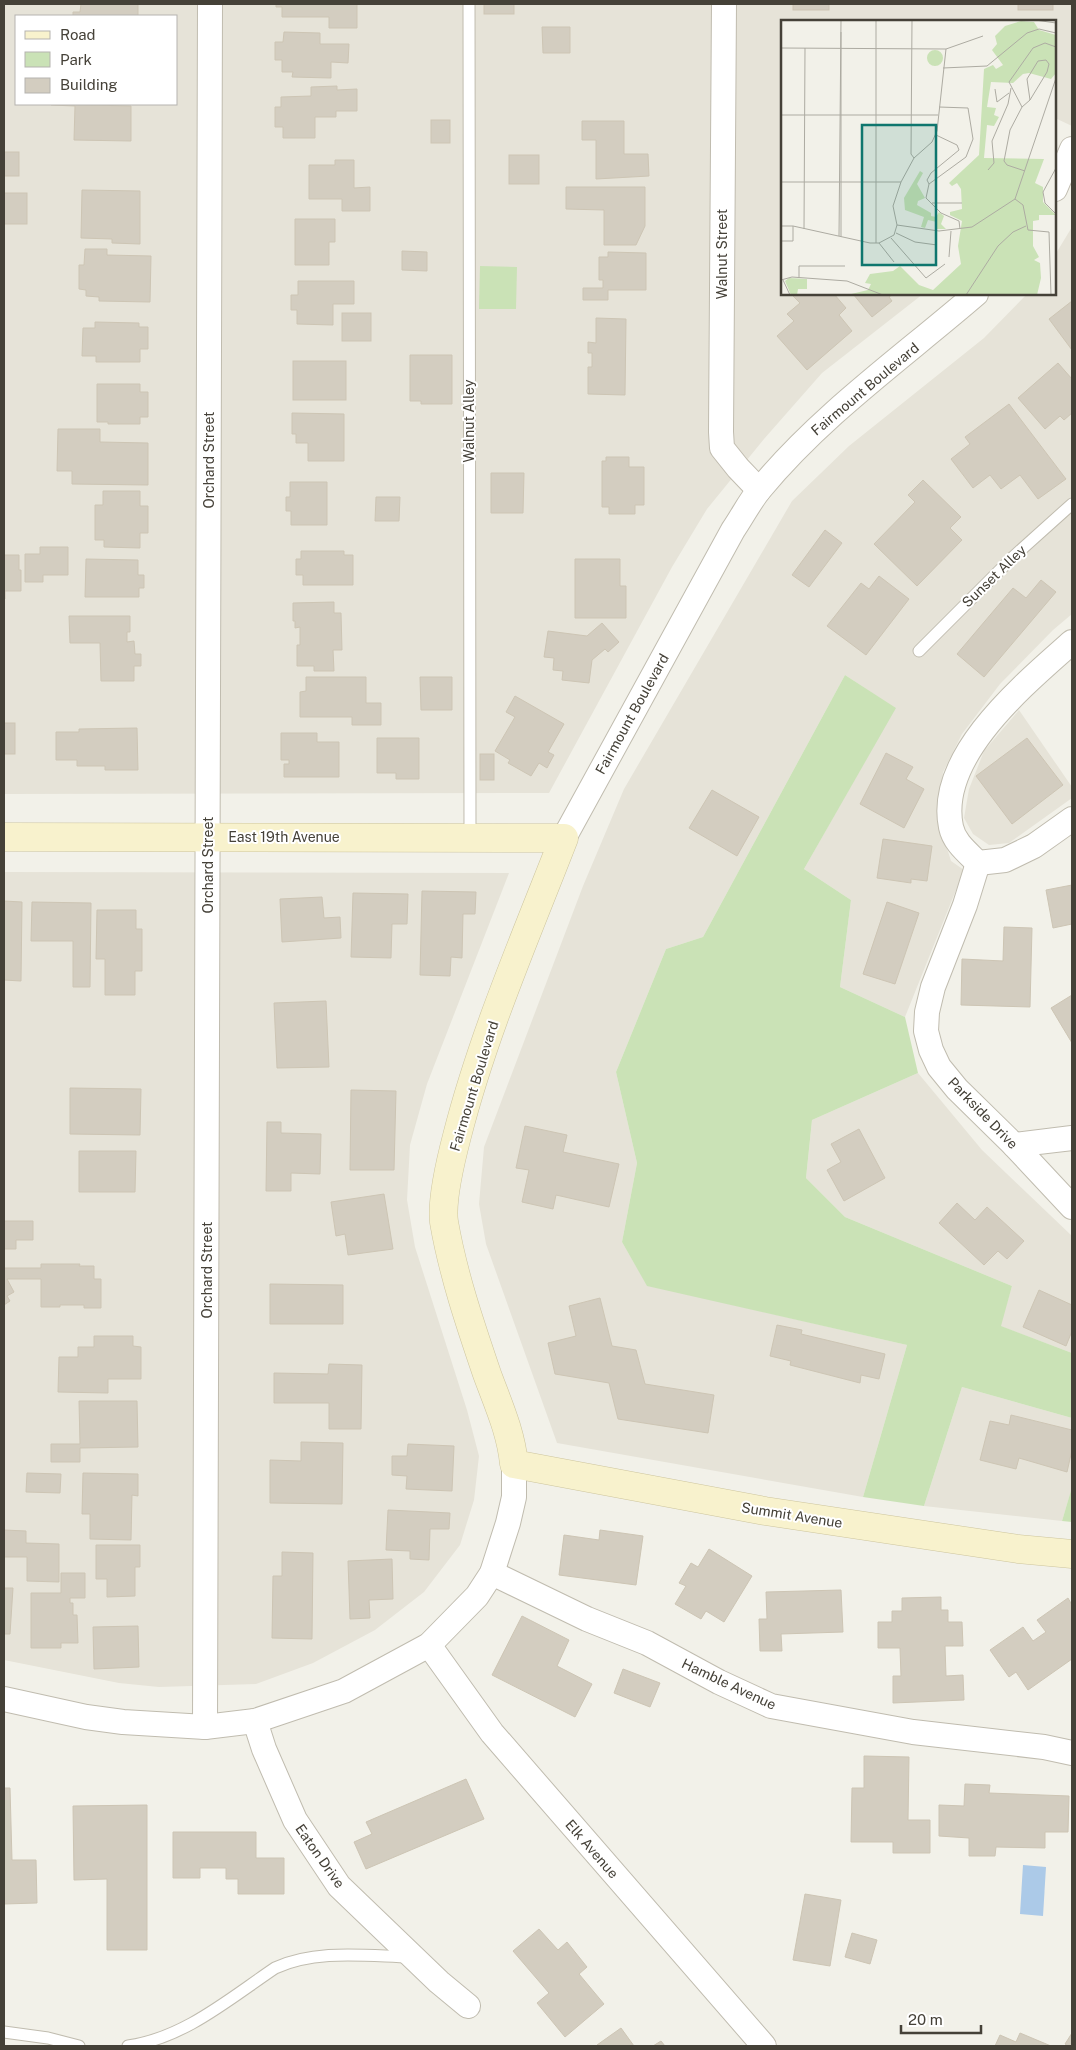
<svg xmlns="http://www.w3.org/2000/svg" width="1076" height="2050" viewBox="0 0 1076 2050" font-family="'Public Sans',sans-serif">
<rect width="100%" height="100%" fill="#f2f1e9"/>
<!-- residential -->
<g fill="#e6e3d8" fill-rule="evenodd">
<path d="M4 4H1072V126L1055 118V21H782V294H923L822 373 764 439 707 509 672 567 549 793 4 794ZM16 16H176V104H16Z"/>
<polygon points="1072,227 1072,614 1053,630 1000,684 962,734 943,772 939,800 943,836 951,861 964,870 905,1017 840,987 851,900 804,869 895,708 845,675 703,937 666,949 616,1072 637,1163 622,1242 647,1285 907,1345 863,1497 557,1443 486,1244 479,1204 484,1147 583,886 624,789 792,501 849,446 984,338 1027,294 1055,294 1055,255"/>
<polygon points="1019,710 1072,787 1072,798 1009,843 989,845 973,834 964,818 969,789 984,751"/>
<polygon points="4,872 509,873 427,1084 410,1145 407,1200 415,1247 467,1410 479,1456 474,1500 460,1545 424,1592 375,1630 313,1663 256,1684 159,1687 119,1683 4,1660"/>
<polygon points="918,1073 982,1150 1072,1236 1072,1353 1000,1326 1012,1286 845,1217 806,1178 812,1120"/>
<polygon points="962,1387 1072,1418 1072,1487 1062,1521 924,1506"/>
</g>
<!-- green -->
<g fill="#cae2b6">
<polygon points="480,266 517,267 516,309 479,309"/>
<polygon points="845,675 896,708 804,869 851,900 840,987 905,1017 918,1073 812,1120 806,1178 845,1217 1012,1286 1001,1326 1072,1353 1072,1418 962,1387 924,1506 863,1497 907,1345 647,1286 622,1242 637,1163 616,1072 666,949 703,937"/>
<polygon points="1072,1487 1072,1522 1062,1521"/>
</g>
<!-- water -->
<polygon fill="#accae8" points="1023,1865 1046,1867 1043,1916 1020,1914"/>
<!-- building -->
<g fill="#d3cdc0" stroke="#cdc5b4">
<polygon points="81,4 138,4 138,16 73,16 73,12 80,12"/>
<polygon points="276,4 357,4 357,28 329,28 329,17 282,17 282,7 276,7"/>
<rect x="484" y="4" width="30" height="10"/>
<rect x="793" y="4" width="36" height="6"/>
<rect x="1018" y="4" width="35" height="6"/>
<polygon points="542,27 570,27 570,53 543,53"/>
<polygon points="284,32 320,33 320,44 349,44 348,63 331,62 331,78 292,77 293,72 282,72 282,60 275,60 275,42 283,42"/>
<polygon points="337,86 337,90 357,89 357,111 336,111 336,117 315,117 315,138 283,138 283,127 275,127 275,107 281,107 281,97 311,96 311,87"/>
<polygon points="51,104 131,106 131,141 74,140 75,106 51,105"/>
<rect x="431" y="120" width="19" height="23"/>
<polygon points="582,121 624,121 624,154 648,154 649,176 596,179 596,140 582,140"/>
<rect x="4" y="152" width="15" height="24"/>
<rect x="509" y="155" width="30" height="29"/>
<polygon points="335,160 354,160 354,188 370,187 370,211 342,211 342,199 309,199 309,165 335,165"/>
<polygon points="566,187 645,187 645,226 636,245 604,245 604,210 566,209"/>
<polygon points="82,190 140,191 140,244 112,243 112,239 81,238"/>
<rect x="4" y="193" width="23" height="31"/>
<polygon points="295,219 335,219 335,242 329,242 329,265 295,265"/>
<polygon points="85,249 107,249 107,255 151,256 150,302 99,301 99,297 86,296 86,290 79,289 79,265 84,265"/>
<polygon points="402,251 427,252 427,271 402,270"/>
<polygon points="608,252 646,253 646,290 608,290 608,300 583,300 583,288 603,288 603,280 599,280 599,257 608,257"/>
<polygon points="298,281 354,281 354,304 333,304 333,325 297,324 297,310 291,310 291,295 298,295"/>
<polygon points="791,294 834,294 846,308 839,315 852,331 807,370 777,336 794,321 787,314 800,303"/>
<polygon points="853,294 893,294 889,297 892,301 872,317"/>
<polygon points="1072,301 1072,350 1049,319"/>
<rect x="342" y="313" width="29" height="28"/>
<polygon points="596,318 626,319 625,395 588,394 588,367 592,367 592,353 588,353 588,342 596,343"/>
<polygon points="95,322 139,323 139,327 148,327 148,349 140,349 140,362 96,362 96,356 82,356 83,328 95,328"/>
<polygon points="410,355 452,355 452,404 421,404 421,401 410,401"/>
<rect x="293" y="361" width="53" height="39"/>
<polygon points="1058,363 1072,379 1072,413 1064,420 1060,416 1045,429 1018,398"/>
<polygon points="97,384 140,384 140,392 148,392 148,417 140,417 140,424 108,424 108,422 97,422"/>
<polygon points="1009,404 1066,479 1038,499 1020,475 1001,489 990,475 973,488 951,459 970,444 965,437"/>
<polygon points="292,413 344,414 344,461 308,461 308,443 296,443 296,434 292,434"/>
<polygon points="58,429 100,429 100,442 148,443 148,485 72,484 72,471 57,471"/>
<polygon points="606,457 629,457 629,467 644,467 644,505 635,505 635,514 609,514 609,507 602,507 602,461 606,461"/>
<polygon points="491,473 524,473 523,513 491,513"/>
<polygon points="923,480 961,517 950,528 962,540 917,586 874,544 915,502 908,495"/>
<polygon points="290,482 327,482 327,525 291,525 291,511 286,511 286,497 290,497"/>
<polygon points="103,491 140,491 140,506 148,506 148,533 140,533 140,548 104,547 104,540 95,540 95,505 103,505"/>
<polygon points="376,497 400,497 399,521 375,521"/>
<polygon points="825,530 842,543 809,587 792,575"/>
<polygon points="40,547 68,547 68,575 43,575 43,582 25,582 25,554 40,554"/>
<polygon points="301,551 344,551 344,555 353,555 353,585 303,585 303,575 296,575 296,559 301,559"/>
<polygon points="4,555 19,555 19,570 21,570 21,591 5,591 5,599 4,599"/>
<polygon points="86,559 138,560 138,575 144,575 144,588 139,588 139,597 85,597"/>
<polygon points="575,559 620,559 620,586 626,586 626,618 575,618"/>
<polygon points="879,576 909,599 866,655 827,626 861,583 869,589"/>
<polygon points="1041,580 1056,592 984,677 957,654 1013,588 1026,598"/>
<polygon points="334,602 334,613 341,613 342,650 333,650 334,671 314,671 314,666 297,666 297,645 300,645 300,627 295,628 295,621 293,621 293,603"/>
<polygon points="69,616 130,616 130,632 127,632 127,642 134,641 135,654 141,654 141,666 134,666 134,681 101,681 100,643 70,643"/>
<polygon points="602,623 619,642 608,652 605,649 592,660 589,683 562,680 563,671 553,670 554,658 544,657 548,631 587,636"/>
<polygon points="306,677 366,677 366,703 381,703 381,725 352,725 352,717 300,717 300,692 306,691"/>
<polygon points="420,677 452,677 452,710 421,710"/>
<polygon points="515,696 564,724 548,752 554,755 547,768 539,763 531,776 508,763 510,760 495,751 515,717 506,712"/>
<rect x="4" y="723" width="11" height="31"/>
<polygon points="137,728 138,770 105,770 105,766 77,766 77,760 56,760 56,732 79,732 79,729"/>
<polygon points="281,733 317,733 317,742 339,742 339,777 284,777 284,764 289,764 289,760 281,760"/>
<polygon points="377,738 419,738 419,779 396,779 396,773 377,773"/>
<polygon points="1027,738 1063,785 1012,824 976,776"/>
<polygon points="886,753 913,767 906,779 924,789 904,828 860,804"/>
<rect x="480" y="754" width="14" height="26"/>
<polygon points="712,790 759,817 737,856 689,828"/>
<polygon points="883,839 932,846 927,881 911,879 911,883 877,878"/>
<polygon points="1072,885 1072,924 1053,928 1046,890"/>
<polygon points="422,891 476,892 475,914 463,914 462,958 451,957 450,976 420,975"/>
<polygon points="353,893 408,894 407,924 392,924 391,958 351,957"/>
<polygon points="322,897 324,918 340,917 341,938 282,942 280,899"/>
<polygon points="4,901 22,902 21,981 4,980"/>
<polygon points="32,902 91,903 90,987 73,987 73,941 31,941"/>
<polygon points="887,902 919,913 895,984 863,974"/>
<polygon points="97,910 136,910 136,929 142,929 142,971 135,971 135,995 105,995 105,959 96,959"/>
<polygon points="1004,927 1032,928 1030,1007 961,1005 962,959 1003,961"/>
<polygon points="1072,995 1072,1043 1051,1008"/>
<polygon points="326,1001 329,1067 277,1068 274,1003"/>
<polygon points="70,1088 141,1089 140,1135 70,1134"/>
<polygon points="351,1090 396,1091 394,1170 350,1170"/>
<polygon points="267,1122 281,1122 281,1133 321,1134 320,1174 291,1173 291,1191 266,1191"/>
<polygon points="525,1126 567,1135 563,1152 619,1164 609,1207 556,1195 553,1209 522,1202 529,1170 516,1168"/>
<polygon points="859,1129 885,1178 844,1201 827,1170 841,1162 831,1144"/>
<polygon points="79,1151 136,1151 135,1192 79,1192"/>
<polygon points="384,1194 393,1249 348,1255 345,1234 336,1236 331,1202"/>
<polygon points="957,1203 975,1220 987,1207 1024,1241 1007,1259 998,1251 984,1265 939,1223"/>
<polygon points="4,1221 33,1221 33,1240 16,1240 16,1249 4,1249"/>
<polygon points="41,1264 80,1264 79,1266 94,1266 94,1279 101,1279 101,1308 84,1308 84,1305 60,1305 60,1307 41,1307 41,1279 7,1279 14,1292 7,1296 10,1301 4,1305 4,1268 41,1268"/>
<polygon points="270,1284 343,1285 343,1324 270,1324"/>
<polygon points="1039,1290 1072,1305 1072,1331 1066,1346 1023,1327"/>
<polygon points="600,1298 612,1346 636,1350 645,1384 714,1395 708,1433 618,1419 609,1383 555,1374 548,1343 576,1336 569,1306"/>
<polygon points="777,1325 802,1330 801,1334 885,1354 879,1379 861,1375 860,1383 790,1365 791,1361 770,1356"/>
<polygon points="94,1336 133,1336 133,1346 141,1347 141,1379 108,1379 108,1393 58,1392 59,1357 78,1357 78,1347 94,1347"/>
<polygon points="329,1364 362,1365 361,1429 329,1429 329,1403 274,1403 274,1373 328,1374"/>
<polygon points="79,1401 137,1401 138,1447 80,1448 80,1462 51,1462 51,1444 80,1444"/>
<polygon points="1011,1415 1072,1430 1072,1450 1067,1472 1019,1458 1016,1469 980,1460 990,1421 1009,1425"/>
<polygon points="301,1442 343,1443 342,1504 270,1503 270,1460 301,1461"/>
<polygon points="408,1444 454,1446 452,1491 406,1489 407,1476 392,1475 392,1456 407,1456"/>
<polygon points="27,1473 61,1474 60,1493 26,1492"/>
<polygon points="83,1473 138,1474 138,1496 132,1495 131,1540 90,1539 90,1514 82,1514"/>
<polygon points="388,1510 450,1513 449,1529 430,1529 429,1560 410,1559 410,1551 386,1550"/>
<polygon points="4,1530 26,1531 26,1543 59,1544 59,1582 27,1581 27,1557 4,1557"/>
<polygon points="600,1530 643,1536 636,1585 559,1575 564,1535 599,1540"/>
<polygon points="96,1545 140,1545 140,1567 135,1567 135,1596 107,1597 107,1579 96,1579"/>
<polygon points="709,1549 752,1576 724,1622 706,1611 701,1619 675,1604 686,1586 679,1583 691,1563 698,1567"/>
<polygon points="282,1552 313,1553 312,1639 272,1638 273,1576 282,1576"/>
<polygon points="392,1559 393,1599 369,1600 370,1618 350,1619 348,1561"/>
<polygon points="61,1573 85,1573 85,1598 70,1598 70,1603 73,1603 73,1615 77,1615 78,1643 61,1643 61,1648 31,1648 31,1593 61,1593"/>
<polygon points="4,1588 13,1588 10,1634 4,1634"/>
<polygon points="841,1590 843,1632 781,1634 782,1651 760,1651 759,1619 767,1619 766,1592"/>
<polygon points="941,1597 941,1610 948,1610 948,1622 962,1622 963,1646 945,1646 946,1676 963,1675 964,1700 893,1703 893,1676 901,1676 900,1648 878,1648 878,1622 892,1622 892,1611 902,1611 902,1598"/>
<polygon points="1068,1598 1072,1605 1072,1659 1028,1690 1016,1672 1009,1677 990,1650 1023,1627 1033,1641 1046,1632 1037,1620"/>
<polygon points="522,1616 569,1640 557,1666 592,1684 575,1717 492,1675"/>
<polygon points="138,1626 139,1667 94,1669 93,1627"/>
<polygon points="623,1669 660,1683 650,1707 614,1693"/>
<polygon points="864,1756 909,1757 908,1820 930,1820 930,1853 893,1853 893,1842 851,1842 852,1788 864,1788"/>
<polygon points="466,1779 484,1819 366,1869 354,1842 372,1834 366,1822"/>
<polygon points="965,1784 990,1785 989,1793 1069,1796 1068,1832 1045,1832 1045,1848 996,1847 995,1856 969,1856 969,1838 939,1836 939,1805 964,1806"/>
<polygon points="4,1788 10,1788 12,1860 36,1860 37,1903 4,1904"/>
<polygon points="147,1805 147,1950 107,1950 107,1879 74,1880 73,1806"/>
<polygon points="173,1832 256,1832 256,1858 284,1858 284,1894 238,1894 238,1879 226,1879 226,1868 200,1868 200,1878 173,1878"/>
<polygon points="805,1894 841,1900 830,1966 793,1960"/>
<polygon points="539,1929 558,1950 567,1942 587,1967 579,1974 604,2004 565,2037 537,2003 549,1993 513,1951"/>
<polygon points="852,1933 877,1940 870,1964 845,1957"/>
<polygon points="621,2028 634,2046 597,2046 597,2045"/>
<polygon points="1020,2033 1051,2046 995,2046 1000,2035 1016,2042"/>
<polygon points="1072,2033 1072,2046 1068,2046 1065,2044"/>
<polygon points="661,2041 665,2046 653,2046"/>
</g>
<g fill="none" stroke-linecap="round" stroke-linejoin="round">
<defs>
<g id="lane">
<polyline points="469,4 470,837"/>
<polyline points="919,651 1013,557 1072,504"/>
<polyline points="4,2032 48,2038 79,2046"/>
<path d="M128 2046C184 2038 229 1999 275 1968 316 1949 366 1956 410 1957"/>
</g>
<g id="street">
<polyline points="724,4 721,432 722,448 738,468 759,490"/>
<polyline points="1055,189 1072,149"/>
<path d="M1072 642C1026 683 936 756 951 827 954 842 967 852 978 863L1005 860 1034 846 1072 819"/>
<path d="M564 838 733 530C742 517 750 501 760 489 822 414 903 357 976 294"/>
<polyline points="978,863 965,905 933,987 927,1012 926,1031 931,1050 939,1067 957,1089 1014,1145 1072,1207"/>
<polyline points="1014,1145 1072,1138"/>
<polyline points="492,1573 587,1619 647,1643 719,1682 771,1706 913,1732 1044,1747 1072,1753"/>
<polyline points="429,1645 492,1733 764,2046"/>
<polyline points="4,1699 86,1717 123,1722 205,1727 255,1721 344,1691 429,1645 477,1596 492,1573 508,1523 514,1497 514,1464"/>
<polyline points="255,1721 264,1749 295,1820 339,1886 439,1982 468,2006"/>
<polyline points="205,1727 210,4"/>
</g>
<path id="secondary" d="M4 837 564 838C526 936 483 1034 457 1136 451 1159 441 1199 444 1222 453 1274 470 1324 487 1374 498 1404 511 1432 514 1464L765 1511 1018 1549 1072 1554"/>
</defs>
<!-- lane casing -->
<use href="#lane" stroke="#c0bcaf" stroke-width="13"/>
<!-- street casing -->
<use href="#street" stroke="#c0bcaf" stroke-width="26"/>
<!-- secondary casing -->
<use href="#secondary" stroke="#cdc59e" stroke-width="29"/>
<!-- lane -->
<use href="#lane" stroke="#fff" stroke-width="11"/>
<!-- street -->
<use href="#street" stroke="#fff" stroke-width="24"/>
<!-- secondary -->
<use href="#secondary" stroke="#f8f2cd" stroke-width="28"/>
</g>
<g text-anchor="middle" stroke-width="4" stroke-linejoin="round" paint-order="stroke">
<!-- street labels -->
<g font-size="14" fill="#454138" stroke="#fff">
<text transform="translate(722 254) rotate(-90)" y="5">Walnut Street</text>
<text transform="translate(865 389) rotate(-40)" y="5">Fairmount Boulevard</text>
<text transform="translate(469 421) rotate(-90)" y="5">Walnut Alley</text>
<text transform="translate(209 460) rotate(-90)" y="5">Orchard Street</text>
<text transform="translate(994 576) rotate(-44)" y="5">Sunset Alley</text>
<text transform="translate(632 714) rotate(-61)" y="5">Fairmount Boulevard</text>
<text x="284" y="842">East 19th Avenue</text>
<text transform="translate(208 865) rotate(-90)" y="5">Orchard Street</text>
<text transform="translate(474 1086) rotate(-73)" y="5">Fairmount Boulevard</text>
<text transform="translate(983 1113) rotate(46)" y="5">Parkside Drive</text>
<text transform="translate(207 1270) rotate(-90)" y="5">Orchard Street</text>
<text transform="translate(792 1515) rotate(9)" y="5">Summit Avenue</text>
<text transform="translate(729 1684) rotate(25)" y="5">Hamble Avenue</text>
<text transform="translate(592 1849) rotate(49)" y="5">Elk Avenue</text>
<text transform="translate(320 1856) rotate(55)" y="5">Eaton Drive</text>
</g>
</g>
<!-- overview -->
<g transform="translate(781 20)">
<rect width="275" height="275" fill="#f2f1e9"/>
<path d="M240 1 253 2 258 10 275 15V53L270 59 248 53 242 54 232 63 210 62 206 87 215 88 213 95 218 97 213 106 206 105 203 138 263 139 254 163 262 167V182L275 195H258V200L252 201V226L258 237 253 240 259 243 260 258 256 275H66L87 270 90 264 84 263 89 254 112 251 119 246 138 265 152 270 180 244 177 226 181 201 169 195V192L181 189 180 169 176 163 171 166 168 163 198 135 203 49 212 45 215 49 222 45 211 30 216 24 214 16 224 6ZM146 38a8 8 0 1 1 16 0a8 8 0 1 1-16 0ZM139 151 142 153 136 164 144 178 137 181 136 185 150 193V196L155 197 158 192 163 196 160 204 165 209H154L156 202 147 200 144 208 140 207 143 197 124 190 123 178ZM8 258 26 259V269H17L16 275H10L4 261Z" fill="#cae2b6"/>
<path fill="none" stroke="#adaba2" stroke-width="1" d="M131 0 130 134 133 138M254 0 275 3M60 12V217M0 28 165 29 202 16M162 48 206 46 246 13 258 9 275 13M214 69 216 82 228 73M241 87 249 80 246 59 257 41 265 40 268 44 266 52 249 80M0 95H157M155 115 176 125 178 130 150 153 146 160 148 164 185 137 192 119 187 88 158 87M275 148 262 172 264 183 275 194M207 150 213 143 211 121 227 84 230 68M244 151 226 145 223 141 229 110 241 87 228 62 252 28 264 23 275 27M0 162H120M148 164 145 178 160 193 178 201 179 209M234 179 275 58M234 179 242 185 247 210 268 212 270 275M151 183H181M116 205 158 211 191 207 234 179M0 206H12L89 223H98L113 215 116 205 112 186 120 162 133 138 151 122 156 111 165 29M23 209 24 28M115 213 134 222 156 225M58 216 60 0M110 218 145 258 164 244M0 221H12V206M95 223V0M98 223 113 242M168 237 170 211M18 257V246H64M0 260 11 257 66 261 102 275M2 260 9 275M185 275 217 226 232 212 245 206"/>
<path fill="#0f766e" fill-opacity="0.15" stroke="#0f766e" stroke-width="2.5" d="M81 105H155V245H81Z"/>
<rect width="275" height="275" fill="none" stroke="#454138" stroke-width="2.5"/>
</g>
<!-- border -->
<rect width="1076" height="2050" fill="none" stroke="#454138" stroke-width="10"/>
<!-- legend -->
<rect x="15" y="15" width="162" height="90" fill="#ffffff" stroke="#b5b3af"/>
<rect x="25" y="31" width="25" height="8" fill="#f8f2cd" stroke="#b5b3af"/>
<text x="60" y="40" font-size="15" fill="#454138">Road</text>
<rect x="25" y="52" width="25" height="15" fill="#cae2b6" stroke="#b5b3af"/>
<text x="60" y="65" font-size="15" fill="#454138">Park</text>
<rect x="25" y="78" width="25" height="15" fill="#d3cdc0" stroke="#b5b3af"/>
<text x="60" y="90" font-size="15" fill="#454138">Building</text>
<!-- scale -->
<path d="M901 2025v8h80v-8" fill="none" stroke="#454138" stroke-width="2.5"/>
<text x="908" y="2025" font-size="15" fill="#454138" stroke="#ffffff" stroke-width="4" paint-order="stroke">20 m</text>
</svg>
